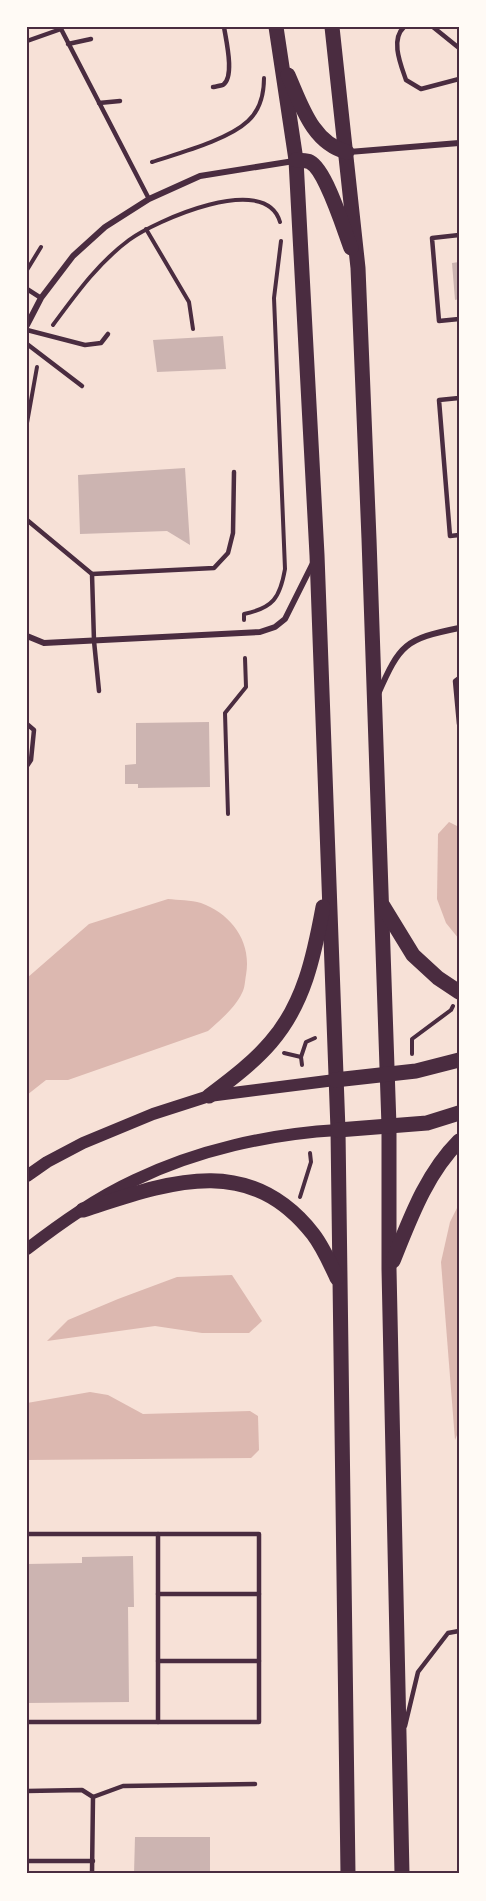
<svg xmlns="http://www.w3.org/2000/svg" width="486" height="1901" viewBox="0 0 486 1901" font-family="Spectral,serif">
<rect width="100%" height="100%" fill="#f7e1d7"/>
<!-- water -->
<g fill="#dcb8b0">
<polygon points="449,822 459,827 459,939 446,923 437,899 438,834"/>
<path d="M168 899C178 900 191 900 201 903 231 914 252 941 246 975 245 980 245 988 242 993 235 1008 220 1020 208 1031L68 1080H46L27 1095V978L89 924Z"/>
<polygon points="459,1204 459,1430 455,1440 441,1262 450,1222"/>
<polygon points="232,1275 262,1321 249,1333 202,1333 155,1326 47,1341 68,1320 118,1299 177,1277"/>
<polygon points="90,1392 108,1395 143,1414 250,1411 258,1416 259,1450 251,1458 27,1460 27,1403"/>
</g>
<!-- building -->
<g fill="#ccb4b1">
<polygon points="459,262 459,299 455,300 452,263"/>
<polygon points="223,336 226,369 157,372 153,340"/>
<polygon points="185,468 190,545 167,531 80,534 78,475"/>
<polygon points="209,722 210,787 138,788 138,784 125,784 125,765 136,764 136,723"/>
<polygon points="133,1556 134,1607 128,1607 129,1702 27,1703 27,1564 82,1563 82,1557"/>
<polygon points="135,1837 210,1837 210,1874 134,1874"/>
</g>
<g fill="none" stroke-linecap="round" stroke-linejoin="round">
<!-- path -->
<g stroke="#4a2c40" stroke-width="4">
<path d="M152 162C179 153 228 140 248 121 260 110 264 93 264 78"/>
<polyline points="146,229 189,302 193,329"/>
<polyline points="27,270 41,247"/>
<path d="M53 325C76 294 98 263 129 240 155 221 266 171 280 222"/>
<polyline points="27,423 37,367"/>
<path d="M244 620V614C273 608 280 598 285 569L274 298 281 241"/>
<polyline points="228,814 225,713 246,687 245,658"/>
<polyline points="284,1053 301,1057"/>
<polyline points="412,1054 412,1039 451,1010 453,1006"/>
<polyline points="302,1065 301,1057 306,1042 315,1038"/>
<polyline points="300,1197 311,1162 310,1153"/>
</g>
<!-- service -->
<g stroke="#4a2c40" stroke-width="4.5">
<polyline points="60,27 149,199"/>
<path d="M404 27C390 40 401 65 406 80L421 89 459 79"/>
<polyline points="433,27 459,48"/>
<polyline points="27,41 61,29"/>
<polyline points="68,44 91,39"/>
<path d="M213 87C215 87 222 85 223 85 235 77 226 40 224 27"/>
<polyline points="99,103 120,101"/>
<polyline points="459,235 432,238 439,321 459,319"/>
<polyline points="27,289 41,298"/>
<polyline points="27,330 85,345 101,343 108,334"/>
<polyline points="27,344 82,386"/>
<polyline points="459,398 439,400 450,536 459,535"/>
<polyline points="27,520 92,574 94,641 99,691"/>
<polyline points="92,574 214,568 228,553 233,533 234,472"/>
<polyline points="459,678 455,681 459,724"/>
<polyline points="27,724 34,730 31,760 27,766"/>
<polyline points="27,1534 259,1534 259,1722 27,1722"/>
<polyline points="158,1594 259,1594"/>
<polyline points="158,1661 259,1661"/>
<polyline points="158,1722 158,1534"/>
<polyline points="405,1726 418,1672 448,1633 459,1631"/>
<polyline points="27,1791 82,1790 93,1797 92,1874"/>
<polyline points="93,1797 123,1786 255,1784"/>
<polyline points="27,1861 93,1861"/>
</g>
<!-- minor -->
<g stroke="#4a2c40" stroke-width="6">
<polyline points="349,152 459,143"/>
<polyline points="27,325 41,298 73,256 105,227 149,199 200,176 294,161"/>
<polyline points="27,636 44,643 260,632 275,627 285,619 313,563"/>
<path d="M378 694C400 644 405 639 459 628"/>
</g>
<!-- secondary -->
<g stroke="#4a2c40" stroke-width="12">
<polyline points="27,1176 47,1162 83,1143 153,1114 209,1096 335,1080"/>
<path d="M27 1249C61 1223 96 1198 135 1180 197 1150 269 1134 338 1130"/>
</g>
<!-- primary -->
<g stroke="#4a2c40" stroke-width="15">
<polyline points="276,27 296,160 317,555 338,1130 348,1874"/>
<polyline points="332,27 358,268 369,539 389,1126 389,1269 402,1874"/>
<path d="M288 75C301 104 312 143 347 152"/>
<path d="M296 160C300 161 306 160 310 162 326 170 344 230 351 248"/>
<polyline points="383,906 413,955 438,978 459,992"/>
<polyline points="335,1080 416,1071 459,1060"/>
<path d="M209 1096C230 1080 253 1063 271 1042 304 1004 314 956 323 907"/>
<polyline points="338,1130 427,1123 459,1113"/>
<path d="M83 1210C167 1183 248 1151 313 1234 323 1247 330 1263 337 1278"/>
<path d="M393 1261C410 1219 426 1174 459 1141"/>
</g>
</g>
<!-- border -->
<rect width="486" height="1901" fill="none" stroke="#fffaf5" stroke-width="57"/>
<rect x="28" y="28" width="430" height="1844" fill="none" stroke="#4a2c40" stroke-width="2"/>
</svg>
